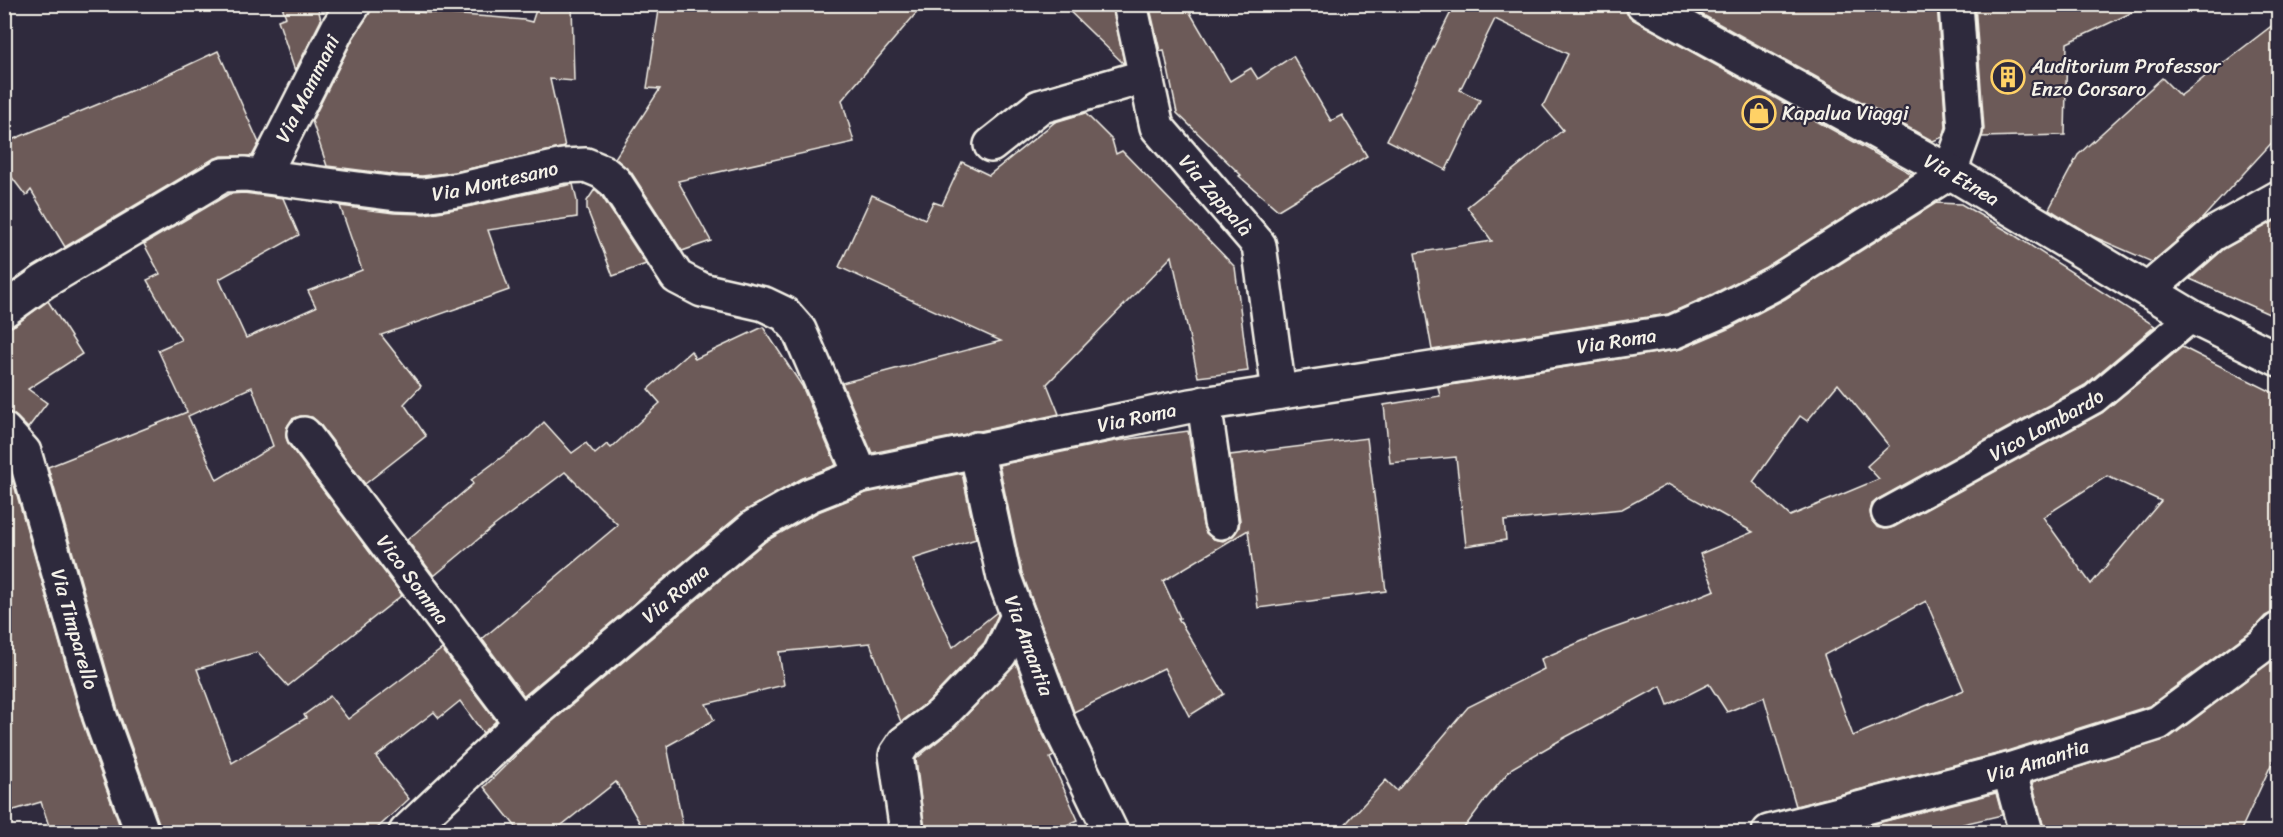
<svg xmlns="http://www.w3.org/2000/svg" width="2283" height="837" viewBox="0 0 2283 837" font-family="Sriracha,sans-serif">
<rect width="100%" height="100%" fill="#2f2a3d"/>
<filter id="ink" filterUnits="userSpaceOnUse"><feTurbulence type="fractalNoise" baseFrequency=".0167" numOctaves="2"/><feDisplacementMap in="SourceGraphic" scale="12" xChannelSelector="R" yChannelSelector="G"/><feConvolveMatrix kernelMatrix="1 2 1 2 8 2 1 2 1" color-interpolation-filters="sRGB"/></filter>
<g filter="url(#ink)">
<!-- building -->
<g fill="#6c5a59" stroke="#f4f1e8" stroke-width="1.5" fill-rule="evenodd">
<polygon points="281,4 317,4 321,20 295,71 278,20 286,17"/>
<polygon points="538,4 572,4 574,81 550,79 565,147 455,172 422,176 398,175 327,166 312,121 354,37 372,9 491,17 524,20 532,22"/>
<polygon points="660,4 924,4 842,100 854,142 678,181 711,241 682,251 631,172 615,158 660,89 647,88"/>
<polygon points="1062,4 1112,4 1124,62 1123,63"/>
<polygon points="1149,4 1185,4 1230,81 1251,68 1258,79 1293,56 1331,121 1342,115 1367,156 1278,210 1239,176 1241,175 1177,113 1164,50 1160,51"/>
<polygon points="1455,4 1624,4 1627,14 1634,20 1912,174 1766,267 1713,294 1668,314 1432,350 1415,253 1492,241 1467,207 1563,130 1543,106 1568,54 1495,19 1460,90 1480,100 1446,170 1387,140"/>
<polygon points="1683,4 1937,4 1946,127 1943,137 1933,141"/>
<polygon points="1975,4 2150,4 2067,43 2065,135 1982,137 1984,129"/>
<polygon points="2278,21 2278,136 2199,222 2152,262 2092,236 2049,209 2078,155 2162,78 2180,96"/>
<polygon points="218,51 259,143 252,156 222,156 213,159 65,247 31,190 26,196 4,167 4,143 152,82"/>
<polygon points="1085,113 1112,140 1116,154 1122,151 1235,267 1248,371 1198,377 1172,256 1047,384 1059,414 980,431 973,431 966,434 872,453 842,383 1001,341 839,267 872,195 925,219 933,202 942,205 962,162 989,175 1055,122"/>
<path d="M573 184 577 201V217L488 230 509 290 381 335 421 386 404 404 426 436 365 484 319 423 312 417 301 416 292 419 287 427 286 437 289 445 402 595 288 686 257 652 197 669 232 763 306 718 304 715 330 696 348 719 442 649 496 721 483 733 460 701 439 718 434 712 376 757 409 799 373 832H160V826L118 710 48 467 187 412 158 350 181 340 147 280 160 274 144 244 229 194 244 193 283 198 299 235 219 279 246 338 316 307 308 291 362 270 340 206 394 213 425 214 462 208ZM252 387 273 446 217 480 188 416Z"/>
<polygon points="595,189 601,195 646,264 613,276 587,209 587,201"/>
<path d="M1936 203 1961 204 2011 233 2155 326 2085 385 1878 499 1872 504 1870 512 1872 521 1877 527 1885 529 1894 527 2102 413 2182 347 2278 395V612H2273L2265 616 2251 631 2149 706 2004 752 1796 806 1764 697 1727 712 1709 684 1668 705 1661 686 1564 738 1512 768 1485 800 1461 832H1338L1386 780 1397 791 1468 707 1544 669 1541 659 1603 632 1668 609 1715 590 1700 554 1753 532 1668 484 1622 509 1504 521 1506 540 1466 546 1456 457 1390 463 1384 405 1440 396 1438 387 1681 349 1730 328 1785 299ZM1838 384 1889 446 1867 466 1879 479 1790 516 1753 482 1800 416 1807 421ZM2107 476 2161 501 2091 584 2043 517ZM1926 601 1964 690 1853 736 1824 655Z"/>
<polygon points="2278,219 2278,318 2190,279 2224,249"/>
<polygon points="48,301 82,354 28,389 47,403 28,428 17,417 10,412 4,412 4,329 15,325"/>
<polygon points="763,327 802,386 836,465 801,479 743,512 524,696 482,639 618,525 565,472 494,526 434,576 407,540 473,484 471,480 529,437 544,422 572,453 586,443 595,454 607,444 611,448 660,403 648,389 691,351 695,359"/>
<polygon points="1188,431 1203,525 1206,533 1214,539 1223,541 1233,536 1239,528 1240,520 1230,455 1367,438 1386,591 1258,608 1248,530 1163,581 1180,618 1178,618 1224,694 1189,716 1164,668 1074,712 1022,573 999,465 1115,441"/>
<polygon points="962,473 976,539 913,559 953,647 997,612 998,615 984,643 929,701 901,722 870,643 779,652 784,685 706,704 714,720 667,746 684,832 645,832 616,782 553,832 520,832 484,787 534,737 766,541 818,512 866,493"/>
<polygon points="13,481 82,721 122,832 51,832 41,802 4,813 4,484"/>
<polygon points="2278,656 2278,750 2240,832 2045,832 2032,782 2169,738"/>
<polygon points="1016,663 1040,729 1054,756 1050,758 1078,820 1051,832 925,832 916,759 954,728"/>
<polygon points="1996,793 2002,815 1963,824 1965,832 1842,832"/>
</g>
<g fill="none" stroke-linecap="round" stroke-linejoin="round">
<defs>
<g id="pedestrian">
<path id="s1" d="M1886 513 2094 399 2192 317"/>
</g>
<g id="minor">
<path id="s2" d="M1130 4 1157 127 1259 245 1279 392"/>
<polyline points="991,145 1039,107 1146,76"/>
<polyline points="1950,172 1965,130 1956,4"/>
<path id="s3" d="M263 176 338 28 354 4"/>
<polyline points="2148,290 2213,234 2278,198"/>
<path id="s4" d="M4 310 43 282 223 175 245 174 396 194 423 195 458 190 563 166 586 165 603 172 615 182 677 277 702 290 764 304 785 314 799 330 861 475"/>
<polyline points="1204,403 1221,522"/>
<path id="s5" d="M4 430 24 452 100 716 142 832"/>
<path id="s6" d="M304 434 521 723"/>
<path id="s7" d="M976 449 1004 578 1058 722 1111 832"/>
<polyline points="2009,770 2026,832"/>
<polyline points="907,832 896,755 904,743 941,715 1000,654 1018,616"/>
<path id="s8" d="M1769 832 2009 770 2158 723 2263 645 2278 630"/>
</g>
<g id="secondary">
<path id="s9" d="M1643 4 1950 172 2192 317 2278 359"/>
<path id="s10" d="M406 832 521 723 755 526 810 495 861 475 1190 406 1673 332 1721 311 1775 283 1950 172"/>
</g>
</defs>
<!-- pedestrian casing -->
<use href="#pedestrian" stroke="#f4f1e8" stroke-width="33"/>
<!-- minor casing -->
<use href="#minor" stroke="#f4f1e8" stroke-width="38"/>
<!-- secondary casing -->
<use href="#secondary" stroke="#f4f1e8" stroke-width="38"/>
<!-- pedestrian -->
<use href="#pedestrian" stroke="#2f2a3d" stroke-width="28"/>
<!-- minor -->
<use href="#minor" stroke="#2f2a3d" stroke-width="33"/>
<!-- secondary -->
<use href="#secondary" stroke="#2f2a3d" stroke-width="33"/>
</g>
</g>
<!-- icons -->
<defs>
<symbol id="building-ring" viewBox="-11 -11 22 22"><circle r="9.5" fill="#2f2a3d" stroke="#ffd166" stroke-width="1.5"/><path d="M-4-6H4V6H1V3H-1V6H-4ZM-2.5-4.3h1.7v1.8h-1.7ZM.8-4.3h1.7v1.8H.8ZM-2.5-1h1.7V.8h-1.7ZM.8-1h1.7V.8H.8Z" fill="#ffd166"/></symbol>
<symbol id="shop-ring" viewBox="-11 -11 22 22"><circle r="9.5" fill="#2f2a3d" stroke="#ffd166" stroke-width="1.5"/><path d="M-5-2.5h2.3a2.7 3.5 0 0 1 5.4 0H5L5.5 6h-11ZM-1.5-2.5h3a1.5 2.3 0 0 0-3 0Z" fill="#ffd166"/></symbol>
</defs>
<g fill-rule="evenodd">
<use href="#building-ring" x="1989" y="58" width="38" height="38"/>
<use href="#shop-ring" x="1740" y="94" width="38" height="38"/>
</g>
<g text-anchor="middle" stroke-width="4.5" stroke-linejoin="round" paint-order="stroke">
<!-- poi labels -->
<g font-size="20" fill="#f4f1e8" stroke="#2f2a3d" text-anchor="start">
<text x="2031" y="73">Auditorium Professor<tspan x="2031" dy="23">Enzo Corsaro</tspan></text>
<text x="1782" y="120">Kapalua Viaggi</text>
</g>
<!-- street labels -->
<g font-size="20" fill="#f4f1e8" stroke="#2f2a3d">
<text dy="7" stroke="none"><textPath href="#s3" startOffset="98">Via Mammani</textPath></text>
<text dy="7" stroke="none"><textPath href="#s4" startOffset="532">Via Montesano</textPath></text>
<text dy="7" stroke="none"><textPath href="#s9" startOffset="364">Via Etnea</textPath></text>
<text dy="7" stroke="none"><textPath href="#s2" startOffset="216">Via Zappalà</textPath></text>
<text dy="7" stroke="none"><textPath href="#s10" startOffset="1350">Via Roma</textPath></text>
<text dy="7" stroke="none"><textPath href="#s10" startOffset="864">Via Roma</textPath></text>
<text dy="7" stroke="none"><textPath href="#s1" startOffset="183">Vico Lombardo</textPath></text>
<text dy="7" stroke="none"><textPath href="#s6" startOffset="182">Vico Somma</textPath></text>
<text dy="7" stroke="none"><textPath href="#s10" startOffset="360">Via Roma</textPath></text>
<text dy="7" stroke="none"><textPath href="#s5" startOffset="214">Via Timparello</textPath></text>
<text dy="7" stroke="none"><textPath href="#s7" startOffset="204">Via Amantia</textPath></text>
<text dy="7" stroke="none"><textPath href="#s8" startOffset="278">Via Amantia</textPath></text>
</g>
</g>
<!-- margin -->
<rect width="2283" height="837" fill="none" stroke="#2f2a3d" stroke-width="24"/>
<rect x="12" y="12" width="2259" height="813" fill="none" stroke="#f4f1e8" stroke-width="2" filter="url(#ink)"/>
</svg>
